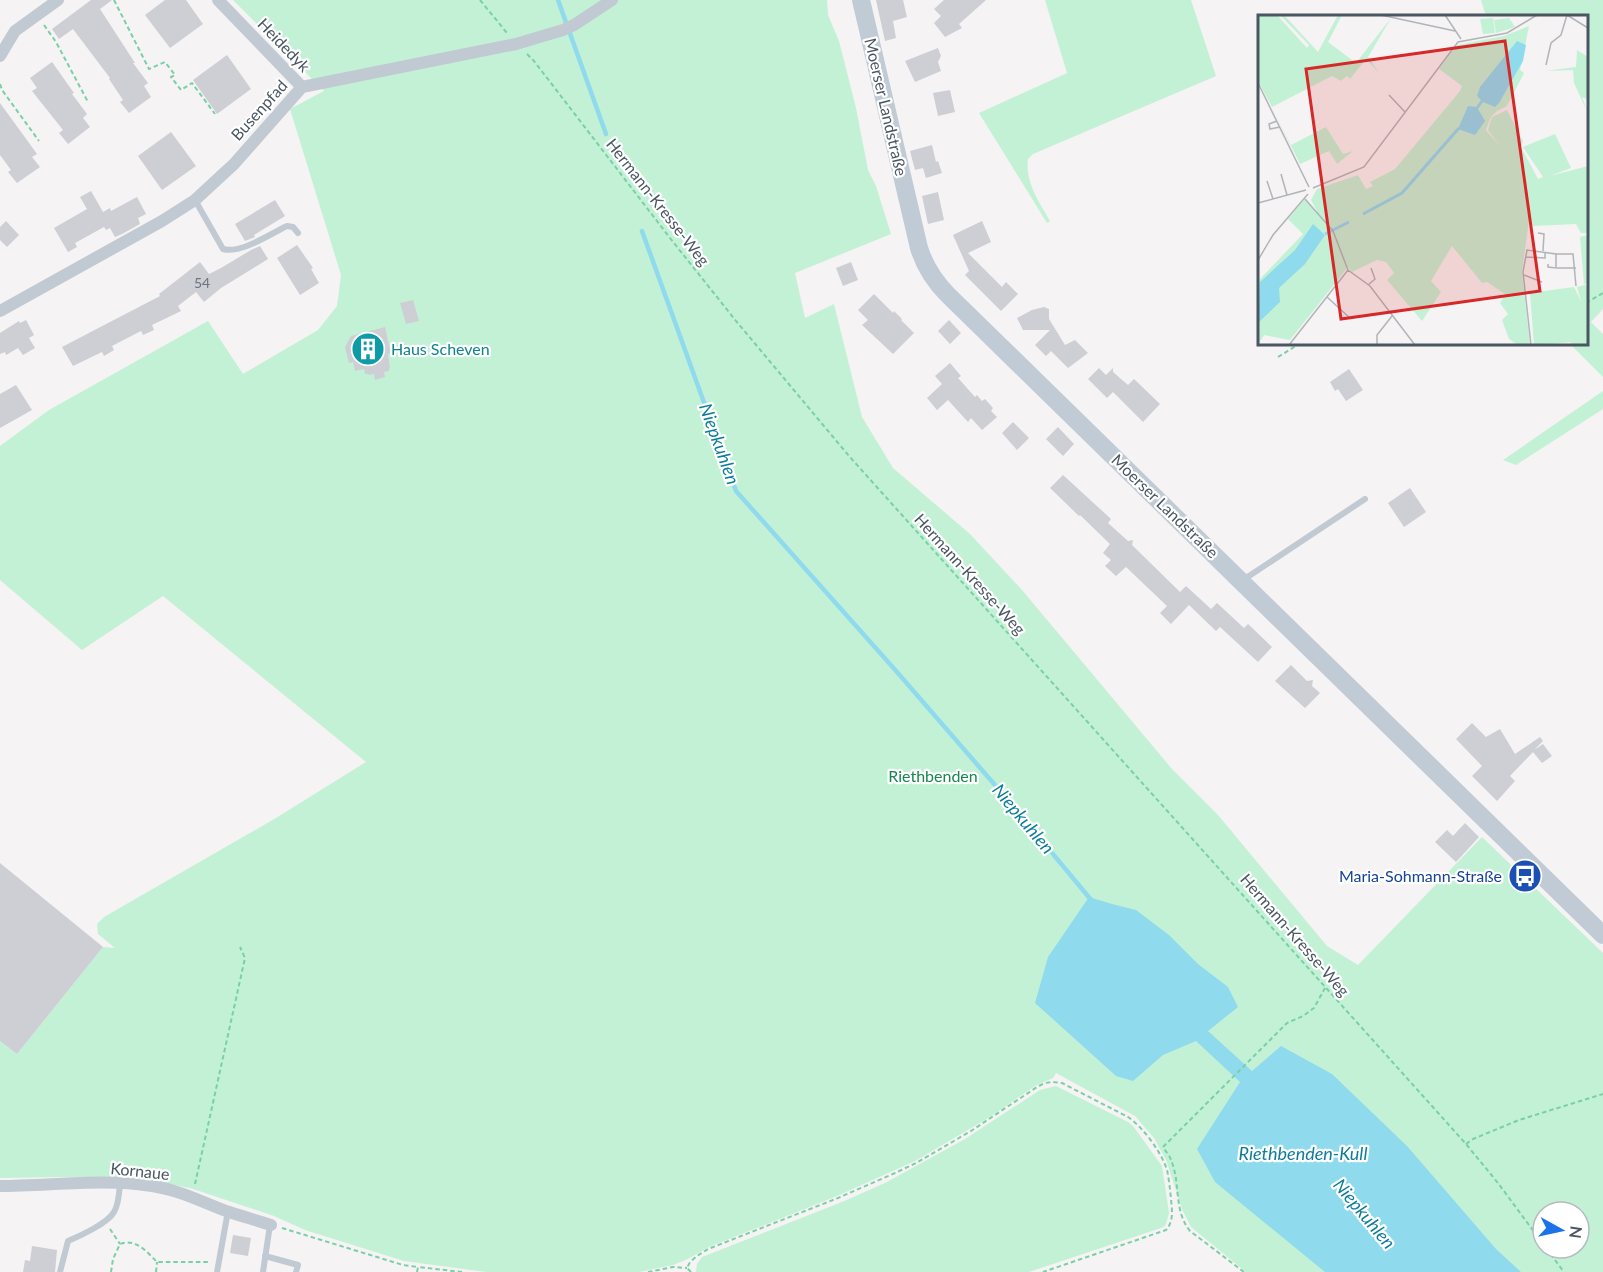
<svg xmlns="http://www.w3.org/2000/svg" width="1603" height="1272" viewBox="0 0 1603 1272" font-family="Lato,sans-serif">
<rect width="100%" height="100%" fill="#f5f3f3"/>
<!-- green -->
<g fill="#c3f1d5" fill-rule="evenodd">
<path d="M233 0H827L828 15 839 41 856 108 868 170 876 186 891 234 795 273 805 318 834 304 862 417 893 468 970 534 1022 590 1172 769 1218 815 1327 946 1358 965 1482 837 1603 953V1272H1246L1191 1227 1182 1209 1166 1160 1154 1138 1135 1116 1056 1073 1053 1078 1035 1086 990 1117 915 1161 837 1196 709 1247 688 1259 673 1265 639 1272H486L404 1261 305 1230 274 1216 190 1188 138 1178 66 1177 0 1178V1041L17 1054 103 947 115 948 98 934 97 924 104 917 276 818 366 762 163 596 82 650 0 580V446L49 410 208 321 243 374 318 330 337 306 341 275 290 109 324 91ZM1543 1212H1579V1248H1543Z"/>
<path d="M1045 0H1191L1216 76 1033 154 1028 159C1025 182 1039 202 1050 221L1047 223 979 113 1067 73Z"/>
<polygon points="1481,0 1603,0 1603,309 1591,322 1603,334 1603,377 1570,344 1586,344 1586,16 1486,16"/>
<polygon points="1603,391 1603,409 1516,465 1503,460"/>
<polygon points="1056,1086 1128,1122 1133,1126 1162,1166 1169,1213 1166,1224 1164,1227 1029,1272 696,1272 697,1264 702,1257 842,1202 885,1183 965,1139 1040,1090"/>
</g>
<!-- water -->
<polygon fill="#90daee" points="1089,897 1112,904 1136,910 1169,935 1198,964 1228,987 1238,1007 1208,1031 1252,1071 1281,1046 1332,1074 1407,1146 1496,1249 1521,1272 1325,1272 1215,1182 1197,1149 1240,1082 1196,1041 1163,1055 1133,1081 1116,1076 1035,1003 1048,957"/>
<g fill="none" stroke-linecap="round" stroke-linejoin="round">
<!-- stream -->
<g stroke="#90daee" stroke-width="4.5">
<polyline points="558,0 606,134"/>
<polyline points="642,231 736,491 897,672 1014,807 1092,901"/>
</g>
</g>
<!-- building -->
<g fill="#cdcfd5">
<polygon points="91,0 112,0 100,9 135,63 133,63 148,83 144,86 151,97 129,113 120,102 123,100 109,79 110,78 73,29 59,39 52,29"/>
<polygon points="165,0 186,0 203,24 170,48 145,15"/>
<polygon points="876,0 903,0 907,17 893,21 896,38 885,41"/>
<polygon points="944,0 986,0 959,24 962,28 945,37 934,23 941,16 934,9"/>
<polygon points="938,48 941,56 938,62 941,71 915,82 905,61"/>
<polygon points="227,55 251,89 217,114 193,80"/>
<polygon points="52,62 74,93 72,94 87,114 83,118 90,127 68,144 59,133 63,130 32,91 37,88 30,78"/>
<polygon points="950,90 955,112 938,116 933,93"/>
<polygon points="0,103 37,154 32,157 40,167 17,183 8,172 11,170 0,155"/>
<polygon points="171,132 196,166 162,190 138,156"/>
<polygon points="932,145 936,162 938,161 942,173 926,178 923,168 915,170 910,151"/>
<polygon points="91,191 103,212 110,208 111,211 137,197 146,214 138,218 140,224 122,234 115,237 110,228 106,230 104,227 75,243 77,247 68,252 54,228 87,209 80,197"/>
<polygon points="938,192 944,220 928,224 922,196"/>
<polygon points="275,200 285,216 254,235 255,237 245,241 235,224"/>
<polygon points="6,221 19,235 7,247 0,240 0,227"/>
<polygon points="982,221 991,242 968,253 1002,287 1006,282 1018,294 1001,311 965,275 969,271 953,235"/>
<polygon points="297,245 313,268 311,269 319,283 300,295 277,258"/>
<polygon points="260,246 268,259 221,288 204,302 196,292 178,306 181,311 152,325 154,330 143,335 141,331 112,346 114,350 104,356 102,352 73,366 62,347 160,296 159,294 200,262 209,274 221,268 251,250"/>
<polygon points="851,262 858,280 843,286 836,268"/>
<polygon points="874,294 893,313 894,311 902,319 901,320 914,333 893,354 862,325 868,320 858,310"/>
<polygon points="413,300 419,321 406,324 400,303"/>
<polygon points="1044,307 1049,309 1049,319 1065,345 1075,340 1088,353 1068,368 1051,351 1046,356 1035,345 1050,330 1023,330 1017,318 1032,310"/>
<polygon points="26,320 34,335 29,338 35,348 23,355 18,348 6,355 5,352 0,354 0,333 19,321 20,323"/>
<polygon points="949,320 961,333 950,344 938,331"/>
<polygon points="385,327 391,353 388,354 390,368 389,369 389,371 384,372 385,377 375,380 374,374 369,375 368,374 365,374 364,369 355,371 353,362 349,363 345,347 351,336"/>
<polygon points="950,363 961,376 958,378 975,397 977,395 982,401 985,399 993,408 991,411 997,417 982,430 971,418 968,422 948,400 937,410 927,398 942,384 935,376"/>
<polygon points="1099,368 1106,375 1113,368 1113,372 1128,385 1134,379 1160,404 1143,422 1113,392 1107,398 1088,379"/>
<polygon points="1349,369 1363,390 1346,401 1338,389 1335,391 1330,382"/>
<polygon points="16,385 32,410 0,428 0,394"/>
<polygon points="1013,422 1029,438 1017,450 1002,433"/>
<polygon points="1058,427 1074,444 1063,456 1046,439"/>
<polygon points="1063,475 1111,519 1108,523 1128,541 1133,540 1132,545 1180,592 1186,586 1211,609 1217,603 1244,628 1248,624 1272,647 1258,662 1220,627 1216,631 1189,605 1171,624 1160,613 1167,606 1126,567 1116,576 1105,566 1111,560 1103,553 1110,544 1080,515 1079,516 1050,488"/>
<polygon points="1410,488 1426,512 1404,527 1388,503"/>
<polygon points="1291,665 1307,681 1313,680 1312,686 1320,693 1305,708 1275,681"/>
<polygon points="1472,723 1486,737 1500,729 1515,754 1540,737 1543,741 1534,750 1543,744 1552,756 1542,763 1533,752 1510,776 1515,781 1497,801 1472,776 1482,766 1456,739"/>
<polygon points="1465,823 1479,837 1456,862 1435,842 1447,830 1453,836"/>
<polygon points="0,863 103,947 17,1054 0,1041"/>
<polygon points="233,1235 251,1238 248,1256 230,1253"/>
<polygon points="32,1246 57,1250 55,1272 23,1272 25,1260 30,1261"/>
</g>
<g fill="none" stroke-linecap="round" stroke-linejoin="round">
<!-- path -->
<g stroke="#7ad0a6" stroke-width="2" stroke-dasharray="4.5 3" stroke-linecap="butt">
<polyline points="114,0 149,69 165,62 175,75 171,77 181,90 192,83 215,114"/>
<polyline points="480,0 507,33"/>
<polyline points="44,25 56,42 88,102"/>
<polyline points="527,54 534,61 670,238 736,321 849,456 1466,1144 1498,1183 1543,1244"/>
<polyline points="0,84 2,90 39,141"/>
<polyline points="1586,303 1603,293"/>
<polyline points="1278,357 1299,344"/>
<polyline points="1466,1144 1473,1139 1519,1120 1603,1094"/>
<polyline points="195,1184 245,958 240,947"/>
<polyline points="282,1228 403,1265 418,1267"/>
<polyline points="110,1229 120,1244"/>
<polyline points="1546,1248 1564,1272"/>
<path d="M111 1272 113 1259 120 1244C136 1238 147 1252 157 1262H209"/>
<polyline points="156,1272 157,1262"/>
<polyline points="417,1272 418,1267 462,1272"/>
<polyline points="648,1272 673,1267 687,1268"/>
<path d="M691 1272 687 1268 690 1262 697 1256 708 1249 838 1198 895 1173 916 1163 971 1131 1037 1087 1045 1083 1052 1082 1062 1083 1128 1117C1143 1127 1162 1153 1167 1170 1169 1179 1170 1189 1171 1199 1172 1210 1174 1221 1166 1230L1043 1272"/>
<path d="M1244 1272 1190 1231C1173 1210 1181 1183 1171 1160 1170 1156 1166 1152 1163 1147L1287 1023 1303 1016 1314 1008 1325 988"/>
</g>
<!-- service -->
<g stroke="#c1cad2" stroke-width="6">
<path d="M195 200 223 249C241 254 270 234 287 226L293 227 298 233"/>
<polyline points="1243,580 1365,499"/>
<polyline points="265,1256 298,1265 296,1272"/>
<path d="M60 1272 68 1241C80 1236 108 1223 114 1212 119 1204 119 1193 120 1184"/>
<polyline points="217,1272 228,1211"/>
<polyline points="263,1272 270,1225"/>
</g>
<!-- minor -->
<g stroke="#c1cad2" stroke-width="12">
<polyline points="218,0 302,87"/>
<polyline points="0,56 15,31 58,0"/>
<polyline points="0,311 162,221 195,200 234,164 302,87 516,44 563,30 574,25 612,0"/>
<path d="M0 1186C50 1186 102 1178 152 1186 179 1190 202 1202 226 1211 241 1216 256 1220 271 1225"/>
</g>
<!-- secondary -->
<path stroke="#c1cbd6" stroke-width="18" d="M861 0 919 248C925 267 934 281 948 295L1603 935"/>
</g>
<!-- icons -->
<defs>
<symbol id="building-disc" viewBox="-11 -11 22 22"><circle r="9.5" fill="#0f9aa8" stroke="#fff"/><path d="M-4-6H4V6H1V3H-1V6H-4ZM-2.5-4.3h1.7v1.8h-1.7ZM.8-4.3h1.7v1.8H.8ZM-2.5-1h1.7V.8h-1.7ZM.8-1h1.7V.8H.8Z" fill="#fff"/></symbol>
<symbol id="bus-disc" viewBox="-11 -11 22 22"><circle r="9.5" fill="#1a4fb4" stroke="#fff"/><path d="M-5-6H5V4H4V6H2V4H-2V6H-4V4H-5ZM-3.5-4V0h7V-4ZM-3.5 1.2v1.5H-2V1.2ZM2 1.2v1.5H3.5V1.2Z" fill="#fff"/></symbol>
</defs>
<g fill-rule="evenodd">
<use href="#building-disc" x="349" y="330" width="38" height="38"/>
<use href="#bus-disc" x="1506" y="857" width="38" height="38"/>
</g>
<g text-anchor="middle" stroke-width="4.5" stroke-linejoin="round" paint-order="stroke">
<!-- number labels -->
<g font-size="14" fill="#6b747e">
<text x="202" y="288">54</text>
</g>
<!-- street labels -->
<g font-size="16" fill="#4a5661" stroke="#fff">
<text transform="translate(284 45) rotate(46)" y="6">Heidedyk</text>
<text transform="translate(886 107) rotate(77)" y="6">Moerser Landstraße</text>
<text transform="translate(259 110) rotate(-48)" y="6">Busenpfad</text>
<text transform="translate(658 202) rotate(52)" y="6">Hermann-Kresse-Weg</text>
<text transform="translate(1165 506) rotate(44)" y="6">Moerser Landstraße</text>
<text transform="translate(970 574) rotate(48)" y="6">Hermann-Kresse-Weg</text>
<text transform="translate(1295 935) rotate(49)" y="6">Hermann-Kresse-Weg</text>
<text transform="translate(140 1171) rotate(6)" y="6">Kornaue</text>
</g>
<!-- culture labels -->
<g font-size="16" fill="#0d838f" stroke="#fff" text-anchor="start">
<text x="391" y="355">Haus Scheven</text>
</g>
<!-- park labels -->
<g font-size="16" fill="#17864f" stroke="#fff">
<text x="933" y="782">Riethbenden</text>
</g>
<!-- transit labels -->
<g font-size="16" fill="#164399" stroke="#fff" text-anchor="end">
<text x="1502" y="882">Maria-Sohmann-Straße</text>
</g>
<!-- water labels -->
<g font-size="18" font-style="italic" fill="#0c7c9b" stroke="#fff">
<text transform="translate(719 444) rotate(70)" y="6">Niepkuhlen</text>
<text transform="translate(1023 819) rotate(50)" y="6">Niepkuhlen</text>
<text x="1303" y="1160">Riethbenden-Kull</text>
<text transform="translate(1364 1214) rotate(50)" y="6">Niepkuhlen</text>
</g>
</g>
<!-- overview -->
<g transform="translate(1258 15)">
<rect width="330" height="330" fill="#f5f3f3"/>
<path d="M0 0H19L49 33 51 30 22 0H26L60 37 80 0H84L70 27 98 48 133 3 110 42 122 59 108 44 92 64 89 61 83 66 74 61 14 92 0 66ZM235 3 237 18 225 19 222 4ZM251 3 257 12 238 18 236 5ZM271 11 262 55 266 58 249 91 239 96 233 102 228 115 241 130 230 115 234 102 249 95 265 126 263 132 280 164 285 162 265 132 297 119 313 153 292 161 330 151V218H323L318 209 275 211 271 205 264 257 272 330H260L251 324 244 305 250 299 242 288 247 279 229 267 224 268 194 231 173 266 183 277 164 306 129 265 136 258 128 247 119 245 94 257 90 252 32 325 6 320 0 330V266L45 219 30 204 47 184 61 200 53 185 59 174 100 160 108 174 115 171 112 167 137 154 202 76 204 71 181 54 199 30 246 21ZM319 35 330 42V85L324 82 330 98 316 68 315 55 287 56 318 52ZM14 93 33 130 68 112 85 139 95 136 79 149 71 136 42 149ZM330 220V268L326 269 322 222ZM330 269V330H311L314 327 276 330 272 278 316 272 323 286 319 272Z" fill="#c3f1d5"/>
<path d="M259 26 268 30 265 46 241 88 237 92 225 87 220 94 227 106 217 120 200 114 210 91 218 92 223 85 219 81 222 72ZM55 209 67 220 47 249 21 273 22 287 0 308 2 267 37 235Z" fill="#90daee"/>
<path fill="none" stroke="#90daee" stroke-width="3" d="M105 199 144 178 201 113M67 219 91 207"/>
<path fill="none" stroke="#b1b4b9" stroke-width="1.5" d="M123 0 197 16M187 0 203 24M288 50 293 28 303 20 309 0 330 13M0 68 51 172M131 80 147 97M19 106 11 109 12 114 22 112M23 159 29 180M9 166 15 184M55 173 106 152 200 27 249 18 279 0M47 184 75 216 90 255 112 271 157 330M0 188 48 175M280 218 286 219 285 236M298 239H315L318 271M268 242 287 243V237M0 245 15 220 50 179M299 253H318M266 260 284 267M110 270 117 264 113 253M69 282 93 304M31 330 90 255M119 330V320L134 301M273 330 265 257 269 235 298 239V253L290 252V249"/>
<path fill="#d62828" fill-opacity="0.15" stroke="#d62828" stroke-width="3" d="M247 26 282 276 83 304 48 54Z"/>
<rect width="330" height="330" fill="none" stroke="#4a5661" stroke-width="3"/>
</g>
<!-- north arrow -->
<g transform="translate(1561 1230) rotate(98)"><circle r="28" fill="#ffffff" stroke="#b7bbc0" stroke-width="1.5"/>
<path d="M0-4.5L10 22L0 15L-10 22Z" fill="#1a73e8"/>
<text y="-9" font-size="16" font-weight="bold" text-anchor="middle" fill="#4a5661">N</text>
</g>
</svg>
